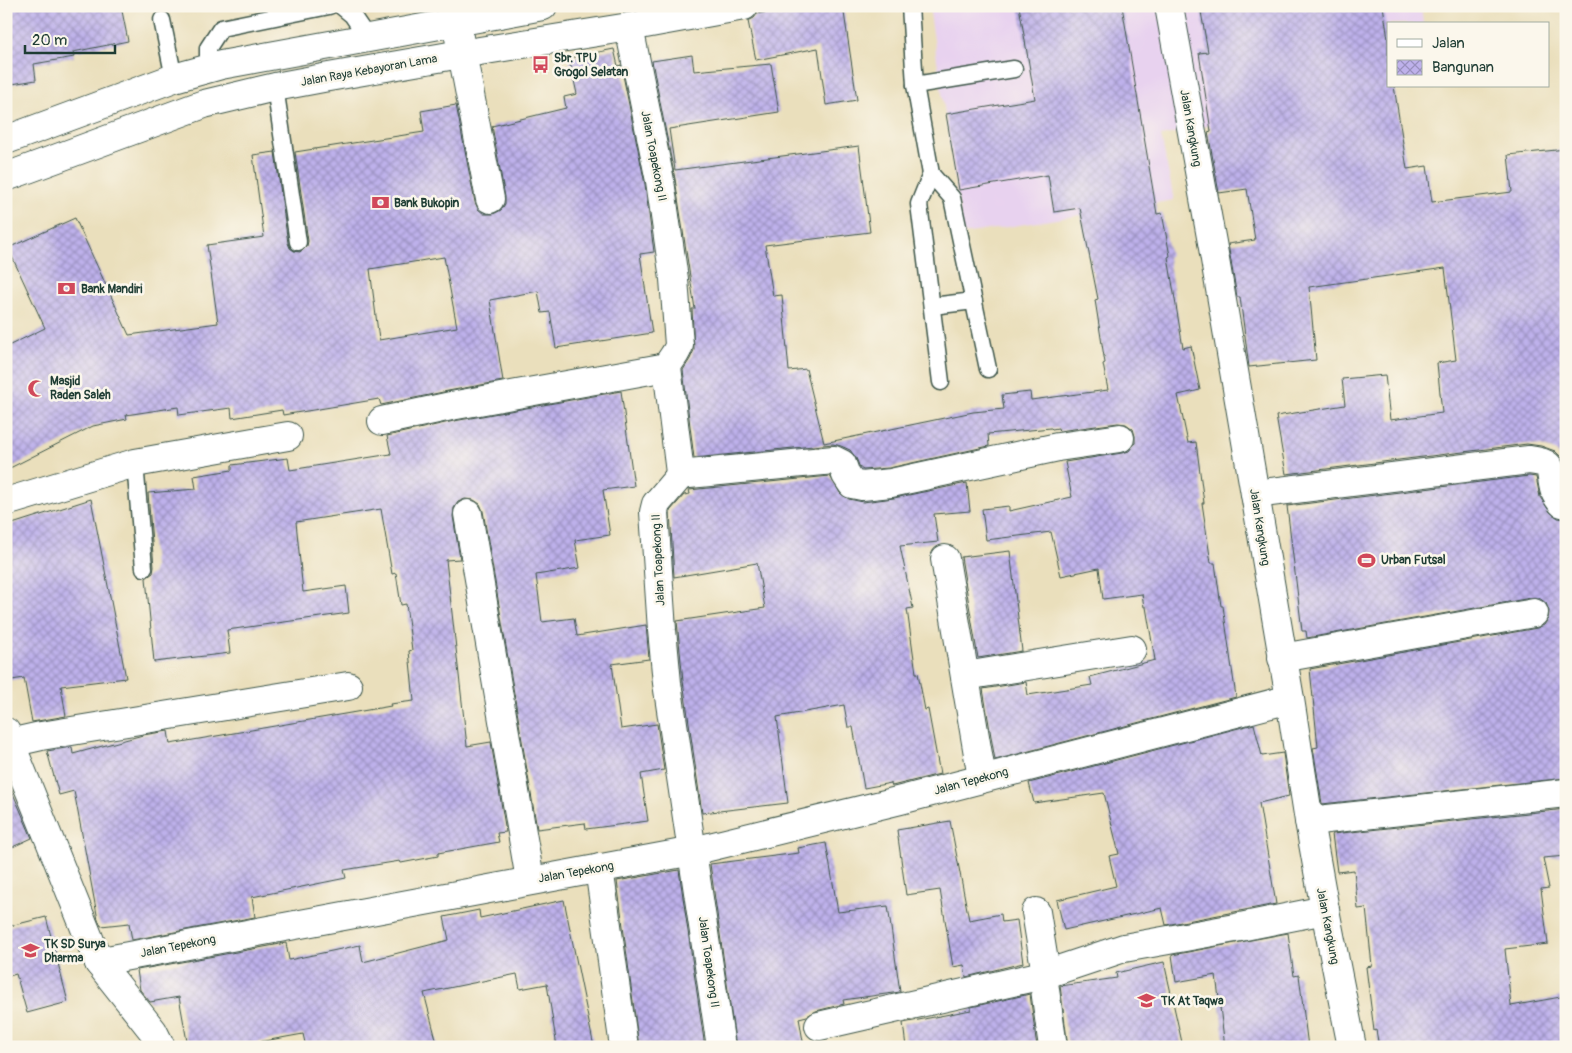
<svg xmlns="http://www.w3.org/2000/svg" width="1572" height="1053" viewBox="0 0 1572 1053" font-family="Pangolin,sans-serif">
<defs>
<pattern id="building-cross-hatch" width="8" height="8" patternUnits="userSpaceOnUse" patternTransform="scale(1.25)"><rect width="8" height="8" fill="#beb1eb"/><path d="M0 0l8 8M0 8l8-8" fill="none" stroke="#9a91bf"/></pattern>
</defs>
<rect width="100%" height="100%" fill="#fbf7ec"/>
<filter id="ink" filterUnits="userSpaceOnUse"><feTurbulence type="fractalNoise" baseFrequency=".02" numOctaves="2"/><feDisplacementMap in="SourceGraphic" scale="10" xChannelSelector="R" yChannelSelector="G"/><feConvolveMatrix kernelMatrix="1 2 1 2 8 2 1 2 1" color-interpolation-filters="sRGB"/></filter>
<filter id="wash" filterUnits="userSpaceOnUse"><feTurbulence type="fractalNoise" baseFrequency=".0096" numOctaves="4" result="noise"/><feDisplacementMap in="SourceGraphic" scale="20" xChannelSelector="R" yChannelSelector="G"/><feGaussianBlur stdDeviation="1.12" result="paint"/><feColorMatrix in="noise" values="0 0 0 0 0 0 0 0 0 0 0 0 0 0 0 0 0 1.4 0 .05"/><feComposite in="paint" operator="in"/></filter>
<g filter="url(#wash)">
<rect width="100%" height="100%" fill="#eadfbc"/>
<!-- built -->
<polygon fill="#e8d2ef" points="929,6 1421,6 1423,24 1388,24 1388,86 1393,86 1161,136 1174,200 963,234"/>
<g id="blocks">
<!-- building -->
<g fill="url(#building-cross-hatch)" fill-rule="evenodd">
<polygon points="25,6 121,6 128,41 73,52 74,57 34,64 36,80 6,85 6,10"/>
<polygon points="796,6 843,6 857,100 826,105 818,48 756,60 748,21 754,18 757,14"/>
<polygon points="1019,6 1122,6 1157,214 1162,213 1170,256 1168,257 1183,348 1191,346 1200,390 1178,395 1188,443 1196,442 1204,503 1202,503 1211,563 1215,563 1221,606 1223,606 1236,697 995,760 983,689 1026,682 1028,695 1092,685 1090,677 1155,660 1146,607 1144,607 1142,594 1103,599 1099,568 1061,576 1051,532 986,540 982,509 1009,506 1009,511 1072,497 1065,462 1122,453 1129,451 1135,443 1135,436 1133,429 1126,424 1118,423 1059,431 1058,428 1052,429 1051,428 988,434 989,446 889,468 863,470 860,468 856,458 850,450 841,446 833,444 694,458 683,370 690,359 694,350 692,309 695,309 675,179 652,61 692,55 694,71 771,64 779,112 669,129 675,170 859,146 870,232 765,245 773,296 782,295 789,371 806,369 824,443 973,412 1004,409 1002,395 1030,392 1031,400 1108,390 1103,364 1105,363 1095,300 1098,299 1080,208 1054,212 1048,175 959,190 946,114 1035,99"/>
<polygon points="1200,6 1383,6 1388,39 1388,86 1394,86 1407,169 1427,166 1432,202 1512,192 1508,155 1566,149 1566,467 1562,458 1555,451 1541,446 1527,444 1286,474 1276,416 1345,405 1342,379 1385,375 1390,420 1442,413 1437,363 1456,360 1445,268 1309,287 1316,360 1249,367 1240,297 1237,297 1228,244 1255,240 1247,189 1219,193 1208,132 1211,131 1199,53 1208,52"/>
<path d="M614 49 618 66 621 65 645 184 654 252 640 254 652 333 556 348 550 312 542 313 538 291 490 300 503 381 448 391 381 405 379 399 283 415 282 410 232 418 231 408 179 415 178 407 126 415 127 419 93 426 6 470V347L45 328 8 248 75 218 129 335 218 323 207 245 264 237 253 155 275 152 288 243 290 248 294 251 300 252 307 246 308 241 295 152 424 132 421 111 456 105 475 202 478 209 484 214H493L501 210 505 204V197L492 126 566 108 564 97 577 94 569 58ZM444 257 457 327 379 340 370 269Z"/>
<polygon points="621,391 634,486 603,490 610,535 575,540 580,568 536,575 542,622 574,618 577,636 646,625 649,659 612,664 621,729 657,724 664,770 641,774 648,821 586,829 585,823 537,829 483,511 480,504 474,500 465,499 458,502 454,508 453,516 460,559 446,560 467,746 491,742 506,832 497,833 499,842 438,853 438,856 401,863 400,861 344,870 346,878 252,897 255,917 132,940 129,923 101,926 98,920 74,791 59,795 47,751 72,747 73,754 143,735 168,731 170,744 391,706 390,704 414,701 409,651 412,650 406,604 401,605 396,573 392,574 381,509 296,522 303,592 346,586 349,613 227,630 230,653 154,662 146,578 153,573 154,567 148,493 196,489 194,476 232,470 232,465 288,458 290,470 391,454 387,436 454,421"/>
<polygon points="830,476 840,493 849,499 863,502 894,498 967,483 970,511 934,514 938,542 900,546 913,608 907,609 916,673 918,673 925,710 928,709 940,774 892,786 891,783 864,788 853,727 848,727 844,705 777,717 788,803 702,813 683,681 677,621 765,608 757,563 674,577 670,511 684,495 690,494 689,490"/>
<polygon points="1529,476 1536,477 1540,497 1550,512 1558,518 1566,519 1566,778 1322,804 1313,748 1318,747 1310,669 1537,628 1544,625 1548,619 1549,611 1546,603 1539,598 1531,598 1307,638 1306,631 1302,631 1287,506"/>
<polygon points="91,499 126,678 61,686 66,716 32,722 24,678 6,681 6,526"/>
<polygon points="1010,551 1022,651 978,658 961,557"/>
<polygon points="1254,724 1262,756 1283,753 1289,796 1259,803 1276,904 1166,925 1162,908 1064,930 1057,900 1116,886 1109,856 1119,854 1104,793 1034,803 1029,783"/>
<polygon points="6,777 32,838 6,850"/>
<polygon points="1566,809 1566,856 1543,858 1549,888 1541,889 1548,944 1505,949 1511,1006 1566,996 1566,1047 1379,1047 1376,1030 1374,1031 1366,967 1372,966 1366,908 1358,909 1354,870 1337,872 1332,834"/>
<polygon points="950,821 969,920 1001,914 1002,922 1017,920 1023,963 966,977 964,965 953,967 940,890 906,895 897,830"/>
<polygon points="826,843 838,912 888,906 900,992 843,1000 844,1004 816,1011 807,1016 799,1018 804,1047 736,1047 710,864 799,853 798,848"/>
<polygon points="679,870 705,1047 639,1047 617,881"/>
<polygon points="564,900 594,1047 557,1047 547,984 520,989 517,974 424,993 438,1047 306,1047 303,1034 231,1047 188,1047 179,997 150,1002 140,990 137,970 286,943 289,960 360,945 363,962 449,940 444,917 479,910 480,918"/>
<polygon points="46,917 68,1002 27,1013 16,974 6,977 6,927"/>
<polygon points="1288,933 1294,976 1299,975 1308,1047 1225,1047 1216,975 1176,982 1172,955"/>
<polygon points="1164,962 1183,1047 1068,1047 1060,986 1117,978 1116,973"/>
<polygon points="1030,994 1037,1047 906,1047 903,1023 971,1010 971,1007"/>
</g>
</g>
</g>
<g filter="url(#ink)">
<use href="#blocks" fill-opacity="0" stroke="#3d5548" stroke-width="1"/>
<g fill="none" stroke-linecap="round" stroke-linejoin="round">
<defs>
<g id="lane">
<polyline points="341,6 352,15 367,37"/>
<polyline points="910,6 915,85 931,174 919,204 941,382"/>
<polyline points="162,20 174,78"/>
<polyline points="208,68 208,48 221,28 329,6"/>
<polyline points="915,85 1014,69"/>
<polyline points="275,87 298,242"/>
<polyline points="931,174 952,198 988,369"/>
<polyline points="932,306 974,301"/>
<polyline points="135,463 144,568"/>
</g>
<g id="street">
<polyline points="453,6 490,199"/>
<polyline points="1169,6 1213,248 1290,699 1309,821 1325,910 1352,1047"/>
<path d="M629 27 660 181 674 279 679 345C677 354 670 359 667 367L680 473 678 478 656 504 654 512 662 630 667 683 721 1047"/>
<polyline points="382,421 451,406 667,367"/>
<polyline points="679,475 834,460 842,464 846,475 852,484 862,486 891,483 1058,447 1120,438"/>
<path d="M1255 494 1529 460C1555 463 1549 468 1554 489 1555 494 1559 499 1562 503L1566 504"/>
<polyline points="6,502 135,463 288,436"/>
<polyline points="468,514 530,880"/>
<polyline points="945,559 982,778"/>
<polyline points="1282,658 1534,613"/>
<polyline points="965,676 1132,649"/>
<polyline points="6,732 99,963 153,1031 161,1047"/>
<polyline points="10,743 41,736 348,686"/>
<polyline points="1309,821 1566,793"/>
<polyline points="599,868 624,1047"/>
<polyline points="1036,912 1046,974 1043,975 1053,1047"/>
<polyline points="99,963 107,960 693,851 901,800 1290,699"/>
<polyline points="1046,974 1124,948 1235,928 1325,910"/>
<polyline points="819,1026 1043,975"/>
</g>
<g id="primary">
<polyline points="6,140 174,78 221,65 543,6"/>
<polyline points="6,177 204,104 275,87 323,78 461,54 629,27 744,6"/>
</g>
</defs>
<!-- lane casing -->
<use href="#lane" stroke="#3d5548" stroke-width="19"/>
<!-- street casing -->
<use href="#street" stroke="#3d5548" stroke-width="30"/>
<!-- primary casing -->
<use href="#primary" stroke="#3d5548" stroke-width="30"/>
<!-- lane -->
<use href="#lane" stroke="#fff" stroke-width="16"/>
<!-- street -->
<use href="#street" stroke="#fff" stroke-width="28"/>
<!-- primary -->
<use href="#primary" stroke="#fff" stroke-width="28"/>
</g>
</g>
<!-- icons -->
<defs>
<symbol id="bus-bare" viewBox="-9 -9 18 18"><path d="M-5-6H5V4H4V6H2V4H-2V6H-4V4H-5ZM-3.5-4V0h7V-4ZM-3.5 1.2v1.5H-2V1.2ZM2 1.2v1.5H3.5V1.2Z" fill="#d1495b" stroke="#fbf7ec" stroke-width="2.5" paint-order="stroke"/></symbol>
<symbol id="bank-bare" viewBox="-9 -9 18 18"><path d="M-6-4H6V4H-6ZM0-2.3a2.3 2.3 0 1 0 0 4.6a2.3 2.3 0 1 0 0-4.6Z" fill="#d1495b" stroke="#fbf7ec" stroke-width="2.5" paint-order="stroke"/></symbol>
<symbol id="mosque-bare" viewBox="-9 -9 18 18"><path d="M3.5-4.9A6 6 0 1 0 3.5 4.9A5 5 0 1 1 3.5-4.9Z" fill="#d1495b" stroke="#fbf7ec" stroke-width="2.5" paint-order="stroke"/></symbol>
<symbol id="stadium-bare" viewBox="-9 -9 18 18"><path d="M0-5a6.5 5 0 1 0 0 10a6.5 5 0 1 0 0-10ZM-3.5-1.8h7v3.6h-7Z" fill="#d1495b" stroke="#fbf7ec" stroke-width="2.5" paint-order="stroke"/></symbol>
<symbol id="school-bare" viewBox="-9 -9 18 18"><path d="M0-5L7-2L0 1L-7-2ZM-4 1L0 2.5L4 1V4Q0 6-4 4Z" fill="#d1495b" stroke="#fbf7ec" stroke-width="2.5" paint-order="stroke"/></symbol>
</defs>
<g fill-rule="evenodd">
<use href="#bus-bare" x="528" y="52" width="25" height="25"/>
<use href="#bank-bare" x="368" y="190" width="25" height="25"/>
<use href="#bank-bare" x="54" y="276" width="25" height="25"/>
<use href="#mosque-bare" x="24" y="376" width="25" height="25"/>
<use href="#stadium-bare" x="1354" y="548" width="25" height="25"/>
<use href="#school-bare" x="18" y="938" width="25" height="25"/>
<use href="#school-bare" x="1134" y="988" width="25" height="25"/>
</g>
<g text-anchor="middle" stroke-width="5" stroke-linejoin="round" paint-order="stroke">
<!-- poi labels -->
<g font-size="12" font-weight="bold" fill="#1f3d34" stroke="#fbf7ec" text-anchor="start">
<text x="554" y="62">Sbr. TPU<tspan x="554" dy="14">Grogol Selatan</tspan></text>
<text x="394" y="207">Bank Bukopin</text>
<text x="81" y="293">Bank Mandiri</text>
<text x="50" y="385">Masjid<tspan x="50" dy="14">Raden Saleh</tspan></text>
<text x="1381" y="564">Urban Futsal</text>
<text x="44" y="948">TK SD Surya<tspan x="44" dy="14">Dharma</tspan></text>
<text x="1161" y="1005">TK At Taqwa</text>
</g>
<!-- street labels -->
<g font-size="12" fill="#1f3d34" stroke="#fbf7ec">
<text transform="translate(369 70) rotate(-10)" y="4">Jalan Raya Kebayoran Lama</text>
<text transform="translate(1191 128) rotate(80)" y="4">Jalan Kangkung</text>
<text transform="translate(654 156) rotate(79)" y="4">Jalan Toapekong II</text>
<text transform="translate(1260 527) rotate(81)" y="4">Jalan Kangkung</text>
<text transform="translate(658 560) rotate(-93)" y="4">Jalan Toapekong II</text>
<text transform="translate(971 781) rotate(-15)" y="4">Jalan Tepekong</text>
<text transform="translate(576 872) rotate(-10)" y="4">Jalan Tepekong</text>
<text transform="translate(1328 926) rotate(79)" y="4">Jalan Kangkung</text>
<text transform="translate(178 946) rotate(-11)" y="4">Jalan Tepekong</text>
<text transform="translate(709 962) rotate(82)" y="4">Jalan Toapekong II</text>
</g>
</g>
<!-- margin -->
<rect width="1572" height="1053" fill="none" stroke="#fbf7ec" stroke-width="25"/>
<!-- legend -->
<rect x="1387" y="22" width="162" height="65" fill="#fbf7ec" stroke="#a3ada2"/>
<rect x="1397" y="39" width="25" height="8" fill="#ffffff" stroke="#a3ada2"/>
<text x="1432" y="48" font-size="15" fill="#1f3d34">Jalan</text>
<rect x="1397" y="60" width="25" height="15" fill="url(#building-cross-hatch)" stroke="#a3ada2"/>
<text x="1432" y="72" font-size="15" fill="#1f3d34">Bangunan</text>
<!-- scale -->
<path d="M25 45v8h90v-8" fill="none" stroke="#1f3d34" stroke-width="2.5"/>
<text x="32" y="45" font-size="15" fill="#1f3d34" stroke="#fbf7ec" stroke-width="4" paint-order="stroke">20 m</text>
</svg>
